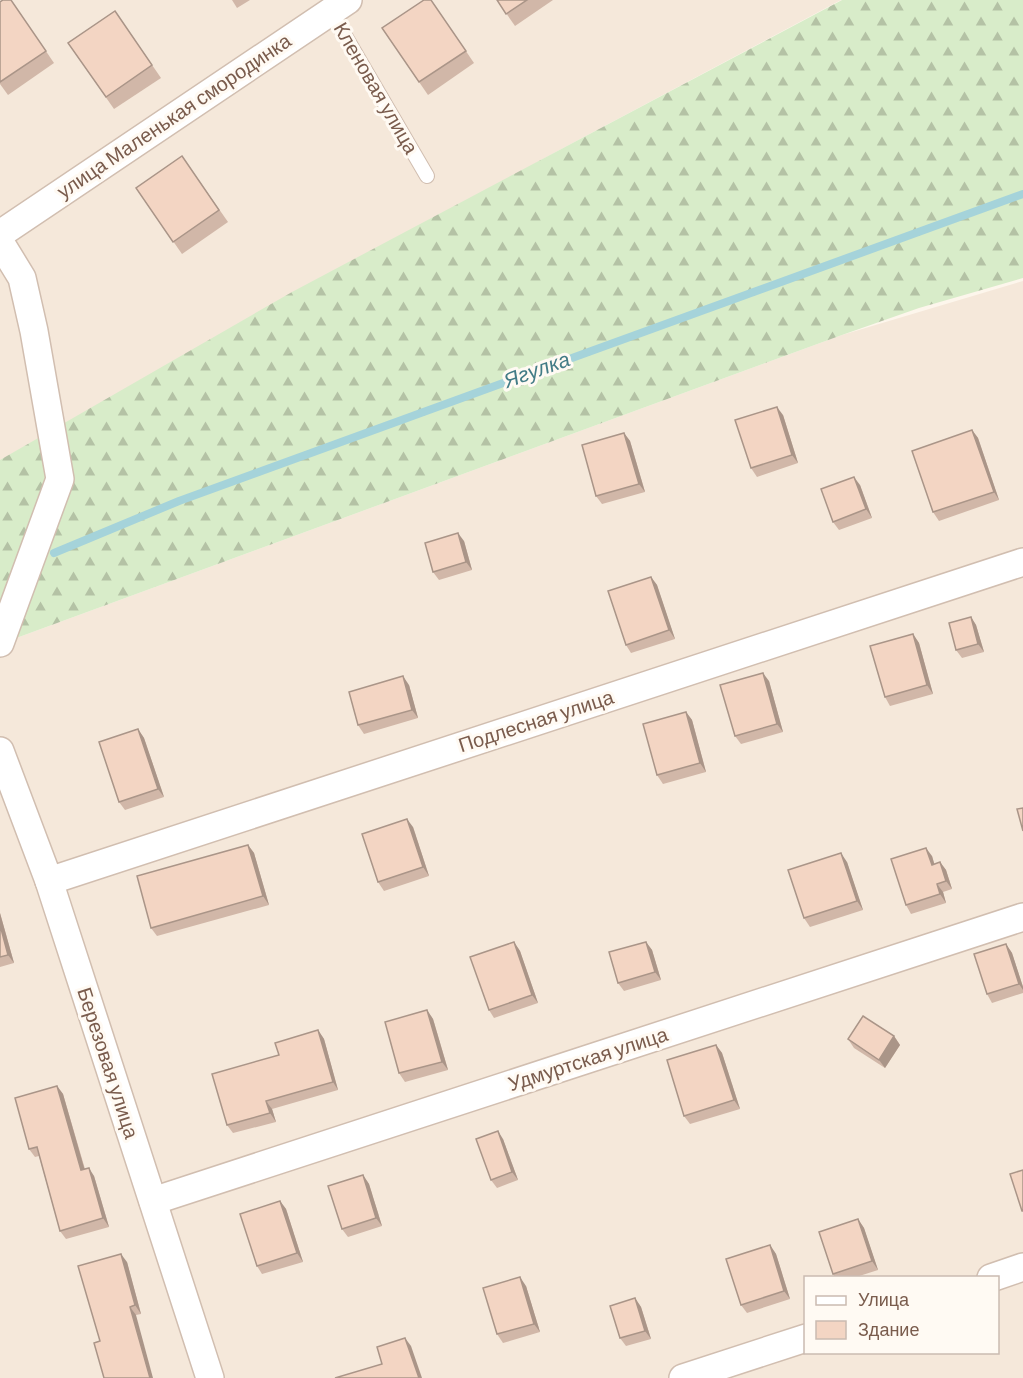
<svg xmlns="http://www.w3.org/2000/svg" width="1023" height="1378" viewBox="0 0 1023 1378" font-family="Barlow,sans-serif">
<defs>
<pattern id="forest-firs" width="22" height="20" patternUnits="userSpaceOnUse" patternTransform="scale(1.5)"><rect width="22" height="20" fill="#d8ecc9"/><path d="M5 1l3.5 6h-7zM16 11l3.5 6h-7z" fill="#b4c2a5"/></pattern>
</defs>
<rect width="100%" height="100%" fill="#fdf6ec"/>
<!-- residential -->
<g fill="#f5e8da" fill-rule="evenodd">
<polygon points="0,0 841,0 552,154 0,462"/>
<path d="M1023 281V1378H0V644L842 335ZM806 1278H998V1352H806Z"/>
</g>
<!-- forest -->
<polygon fill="url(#forest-firs)" points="842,0 1023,0 1023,278 919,308 842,335 0,644 0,460 292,292"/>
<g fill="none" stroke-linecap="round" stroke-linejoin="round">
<!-- stream -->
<polyline stroke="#a5d3da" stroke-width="8" points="54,553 179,501 1023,194"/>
<defs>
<polyline id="service" points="330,10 427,176"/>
<g id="minor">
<polyline points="0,234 348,0"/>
<polyline points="0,242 22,278 34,331 60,479 0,643"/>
<polyline points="0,751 49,881 210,1378"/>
<polyline points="49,881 1023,562"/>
<polyline points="153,1201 1023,917"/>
<polyline points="991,1278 1023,1267"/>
<polyline points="683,1378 806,1338"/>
</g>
</defs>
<!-- service casing -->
<use href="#service" stroke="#d1beb0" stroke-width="16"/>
<!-- minor casing -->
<use href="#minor" stroke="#d1beb0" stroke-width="30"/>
<!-- service -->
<use href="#service" stroke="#fff" stroke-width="14"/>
<!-- minor -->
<use href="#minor" stroke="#fff" stroke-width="27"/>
</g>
<!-- wall -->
<g fill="#d1b7a8">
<polygon points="11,0 54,63 8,95 0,84 0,2"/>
<polygon points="232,0 250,0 237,8"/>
<polygon points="431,0 474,63 428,95 382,28"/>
<polygon points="497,0 553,0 515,26"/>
<polygon points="115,11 161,78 114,109 68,43"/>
<polygon points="182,156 228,222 182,254 136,188"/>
<polygon points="783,415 798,463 757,477 751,468"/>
<polygon points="972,430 978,438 999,500 939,521 933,512"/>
<polygon points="624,433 630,441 645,492 602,504 596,496"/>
<polygon points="860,485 872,518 839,530 833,522"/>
<polygon points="464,541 472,570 439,580 433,572"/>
<polygon points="651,577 657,585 675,639 631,653 626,645"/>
<polygon points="971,617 976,625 984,652 962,658 956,650"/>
<polygon points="913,634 919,643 933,694 890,706 885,697"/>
<polygon points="769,681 783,732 741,744 735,736"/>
<polygon points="409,685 418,718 364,734 358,725"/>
<polygon points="686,712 692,720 706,772 663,784 657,775"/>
<polygon points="138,729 144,738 164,797 125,810 119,802"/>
<polygon points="413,827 429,876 384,891 378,882"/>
<polygon points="248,845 254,853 269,905 157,936 151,928"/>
<polygon points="932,856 934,864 940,862 946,870 952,889 943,892 946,903 911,914 906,905"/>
<polygon points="847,862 863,910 810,927 804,918"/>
<polygon points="0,913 14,963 0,967"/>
<polygon points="514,942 520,951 538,1003 494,1018 489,1010"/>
<polygon points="646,942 652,950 661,980 624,991 618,983"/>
<polygon points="1006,944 1012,953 1023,987 1023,993 992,1003 987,994"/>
<polygon points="427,1010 433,1019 448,1070 405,1082 399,1073"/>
<polygon points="318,1030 324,1039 338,1090 272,1109 276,1122 233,1133 227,1125 279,1055"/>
<polygon points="894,1036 900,1045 885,1068 854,1048 848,1039"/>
<polygon points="716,1045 722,1053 740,1109 690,1124 684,1116"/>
<polygon points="57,1086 63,1094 85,1169 94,1176 109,1227 66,1239 60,1231 39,1156 35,1157 29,1149"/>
<polygon points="503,1139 518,1180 497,1188 491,1180"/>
<polygon points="363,1175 369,1184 382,1226 348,1237 342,1229"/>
<polygon points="280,1201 286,1209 303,1262 262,1274 257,1266"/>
<polygon points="858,1219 864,1228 878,1270 853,1278 835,1278 833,1274"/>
<polygon points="770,1245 776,1254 790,1299 747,1313 741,1305"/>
<polygon points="127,1262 141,1314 136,1315 100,1341"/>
<polygon points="526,1286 540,1332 503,1343 497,1334"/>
<polygon points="635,1298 641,1307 651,1339 626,1346 620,1338"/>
</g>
<!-- shaded-wall -->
<g fill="#aa9588">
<polygon points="777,407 783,415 798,463 792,455"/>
<polygon points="972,430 978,438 999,500 994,492"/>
<polygon points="624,433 630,441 645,492 639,484"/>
<polygon points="854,477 860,485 872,518 866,509"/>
<polygon points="458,533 464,541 472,570 466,562"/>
<polygon points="651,577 657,585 675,639 669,630"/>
<polygon points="971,617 976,625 984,652 978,644"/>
<polygon points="913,634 919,643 933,694 927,685"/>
<polygon points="763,673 769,681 783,732 777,724"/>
<polygon points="403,676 409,685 418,718 412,710"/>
<polygon points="686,712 692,720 706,772 700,763"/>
<polygon points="138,729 144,738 164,797 158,789"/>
<polygon points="407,819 413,827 429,876 423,867"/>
<polygon points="248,845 254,853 269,905 263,896"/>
<polygon points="926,848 932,856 937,873 932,865"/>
<polygon points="841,853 847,862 863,910 857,901"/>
<polygon points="940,862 946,870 952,889 946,881"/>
<polygon points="937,884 943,892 946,903 940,894"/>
<polygon points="0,913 14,963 8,955 0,925"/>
<polygon points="514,942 520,951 538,1003 532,995"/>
<polygon points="646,942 652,950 661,980 655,972"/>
<polygon points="1006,944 1012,953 1023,987 1023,990 1019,984"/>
<polygon points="427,1010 433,1019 448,1070 442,1062"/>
<polygon points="318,1030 324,1039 338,1090 333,1082"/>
<polygon points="894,1036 900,1045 885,1068 879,1060"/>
<polygon points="716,1045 722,1053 740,1109 734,1100"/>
<polygon points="57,1086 63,1094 87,1178 81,1170"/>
<polygon points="266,1101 272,1109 276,1122 270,1113"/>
<polygon points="498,1131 503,1139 518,1180 512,1172"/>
<polygon points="89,1168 94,1176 109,1227 103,1218"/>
<polygon points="363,1175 369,1184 382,1226 376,1218"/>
<polygon points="280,1201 286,1209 303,1262 297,1253"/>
<polygon points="858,1219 864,1228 878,1270 872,1261"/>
<polygon points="770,1245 776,1254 790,1299 784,1291"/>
<polygon points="121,1254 127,1262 141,1314 135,1305"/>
<polygon points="520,1277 526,1286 540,1332 534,1324"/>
<polygon points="635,1298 641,1307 651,1339 645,1331"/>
<polygon points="130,1307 136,1315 153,1378 150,1378"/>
<polygon points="405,1338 411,1346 422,1378 419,1378"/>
</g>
<!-- building -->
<g fill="#f3d5c3" stroke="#aa9588" stroke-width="1.5">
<polygon points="3,0 11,0 46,51 0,82 0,2"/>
<polygon points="424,0 431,0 466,51 419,82 382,28"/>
<polygon points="497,0 527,0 506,14"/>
<polygon points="115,11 152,65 106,97 68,43"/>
<polygon points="182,156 219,210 173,242 136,188"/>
<polygon points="777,407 792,455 751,468 735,420"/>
<polygon points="972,430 994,492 933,512 912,451"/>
<polygon points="624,433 639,484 596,496 582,445"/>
<polygon points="854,477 866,509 833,522 821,489"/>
<polygon points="458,533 466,562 433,572 425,543"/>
<polygon points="651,577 669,630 626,645 608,591"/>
<polygon points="971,617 978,644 956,650 949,623"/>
<polygon points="913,634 927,685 885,697 870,646"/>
<polygon points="763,673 777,724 735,736 720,685"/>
<polygon points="403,676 412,710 358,725 349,692"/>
<polygon points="686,712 700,763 657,775 643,724"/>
<polygon points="138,729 158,789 119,802 99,742"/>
<polygon points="1023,808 1023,831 1017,809"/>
<polygon points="407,819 423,867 378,882 362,834"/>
<polygon points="248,845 263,896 151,928 137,876"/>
<polygon points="926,848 932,865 940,862 946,881 937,884 940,894 906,905 891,859"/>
<polygon points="841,853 857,901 804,918 788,870"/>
<polygon points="0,925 8,955 0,957"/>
<polygon points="514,942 532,995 489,1010 470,957"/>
<polygon points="646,942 655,972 618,983 609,952"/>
<polygon points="1006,944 1019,984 987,994 974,954"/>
<polygon points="427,1010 442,1062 399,1073 385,1022"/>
<polygon points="863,1016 894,1036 879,1060 848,1039"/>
<polygon points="318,1030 333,1082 266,1101 270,1113 227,1125 212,1074 279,1055 275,1043"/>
<polygon points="716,1045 734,1100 684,1116 667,1060"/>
<polygon points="57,1086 81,1170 89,1168 103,1218 60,1231 37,1147 29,1149 15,1098"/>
<polygon points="498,1131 512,1172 491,1180 476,1139"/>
<polygon points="1023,1170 1023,1211 1022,1211 1010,1174"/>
<polygon points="363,1175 376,1218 342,1229 328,1186"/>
<polygon points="280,1201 297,1253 257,1266 240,1214"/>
<polygon points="858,1219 872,1261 833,1274 819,1232"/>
<polygon points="770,1245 784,1291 741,1305 726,1259"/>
<polygon points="121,1254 135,1305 130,1307 150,1378 104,1378 94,1343 100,1341 78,1266"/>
<polygon points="520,1277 534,1324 497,1334 483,1288"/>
<polygon points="635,1298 645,1331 620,1338 610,1306"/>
<polygon points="405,1338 419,1378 335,1378 382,1364 377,1347"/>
</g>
<g text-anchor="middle" stroke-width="6" stroke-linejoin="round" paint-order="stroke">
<!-- street labels -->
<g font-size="20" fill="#7a5c4d" stroke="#fffaf3">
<text transform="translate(376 88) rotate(60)" y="7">Кленовая улица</text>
<text transform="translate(174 116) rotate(-34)" y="7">улица Маленькая смородинка</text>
<text transform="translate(536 721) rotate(-18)" y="7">Подлесная улица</text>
<text transform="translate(588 1059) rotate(-18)" y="7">Удмуртская улица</text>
<text transform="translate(108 1063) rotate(72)" y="7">Березовая улица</text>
</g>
<!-- water labels -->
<g font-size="21" font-style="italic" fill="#437c86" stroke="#fffaf3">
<text transform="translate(537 370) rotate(-20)" y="7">Ягулка</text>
</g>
</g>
<!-- legend -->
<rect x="804" y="1276" width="195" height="78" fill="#fffaf3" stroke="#cabbb1" stroke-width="1.5"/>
<rect x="816" y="1296" width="30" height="9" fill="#ffffff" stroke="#cabbb1" stroke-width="1.5"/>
<text x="858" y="1306" font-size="18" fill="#7a5c4d">Улица</text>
<rect x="816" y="1321" width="30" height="18" fill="#f3d5c3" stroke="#cabbb1" stroke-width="1.5"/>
<text x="858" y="1336" font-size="18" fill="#7a5c4d">Здание</text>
</svg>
